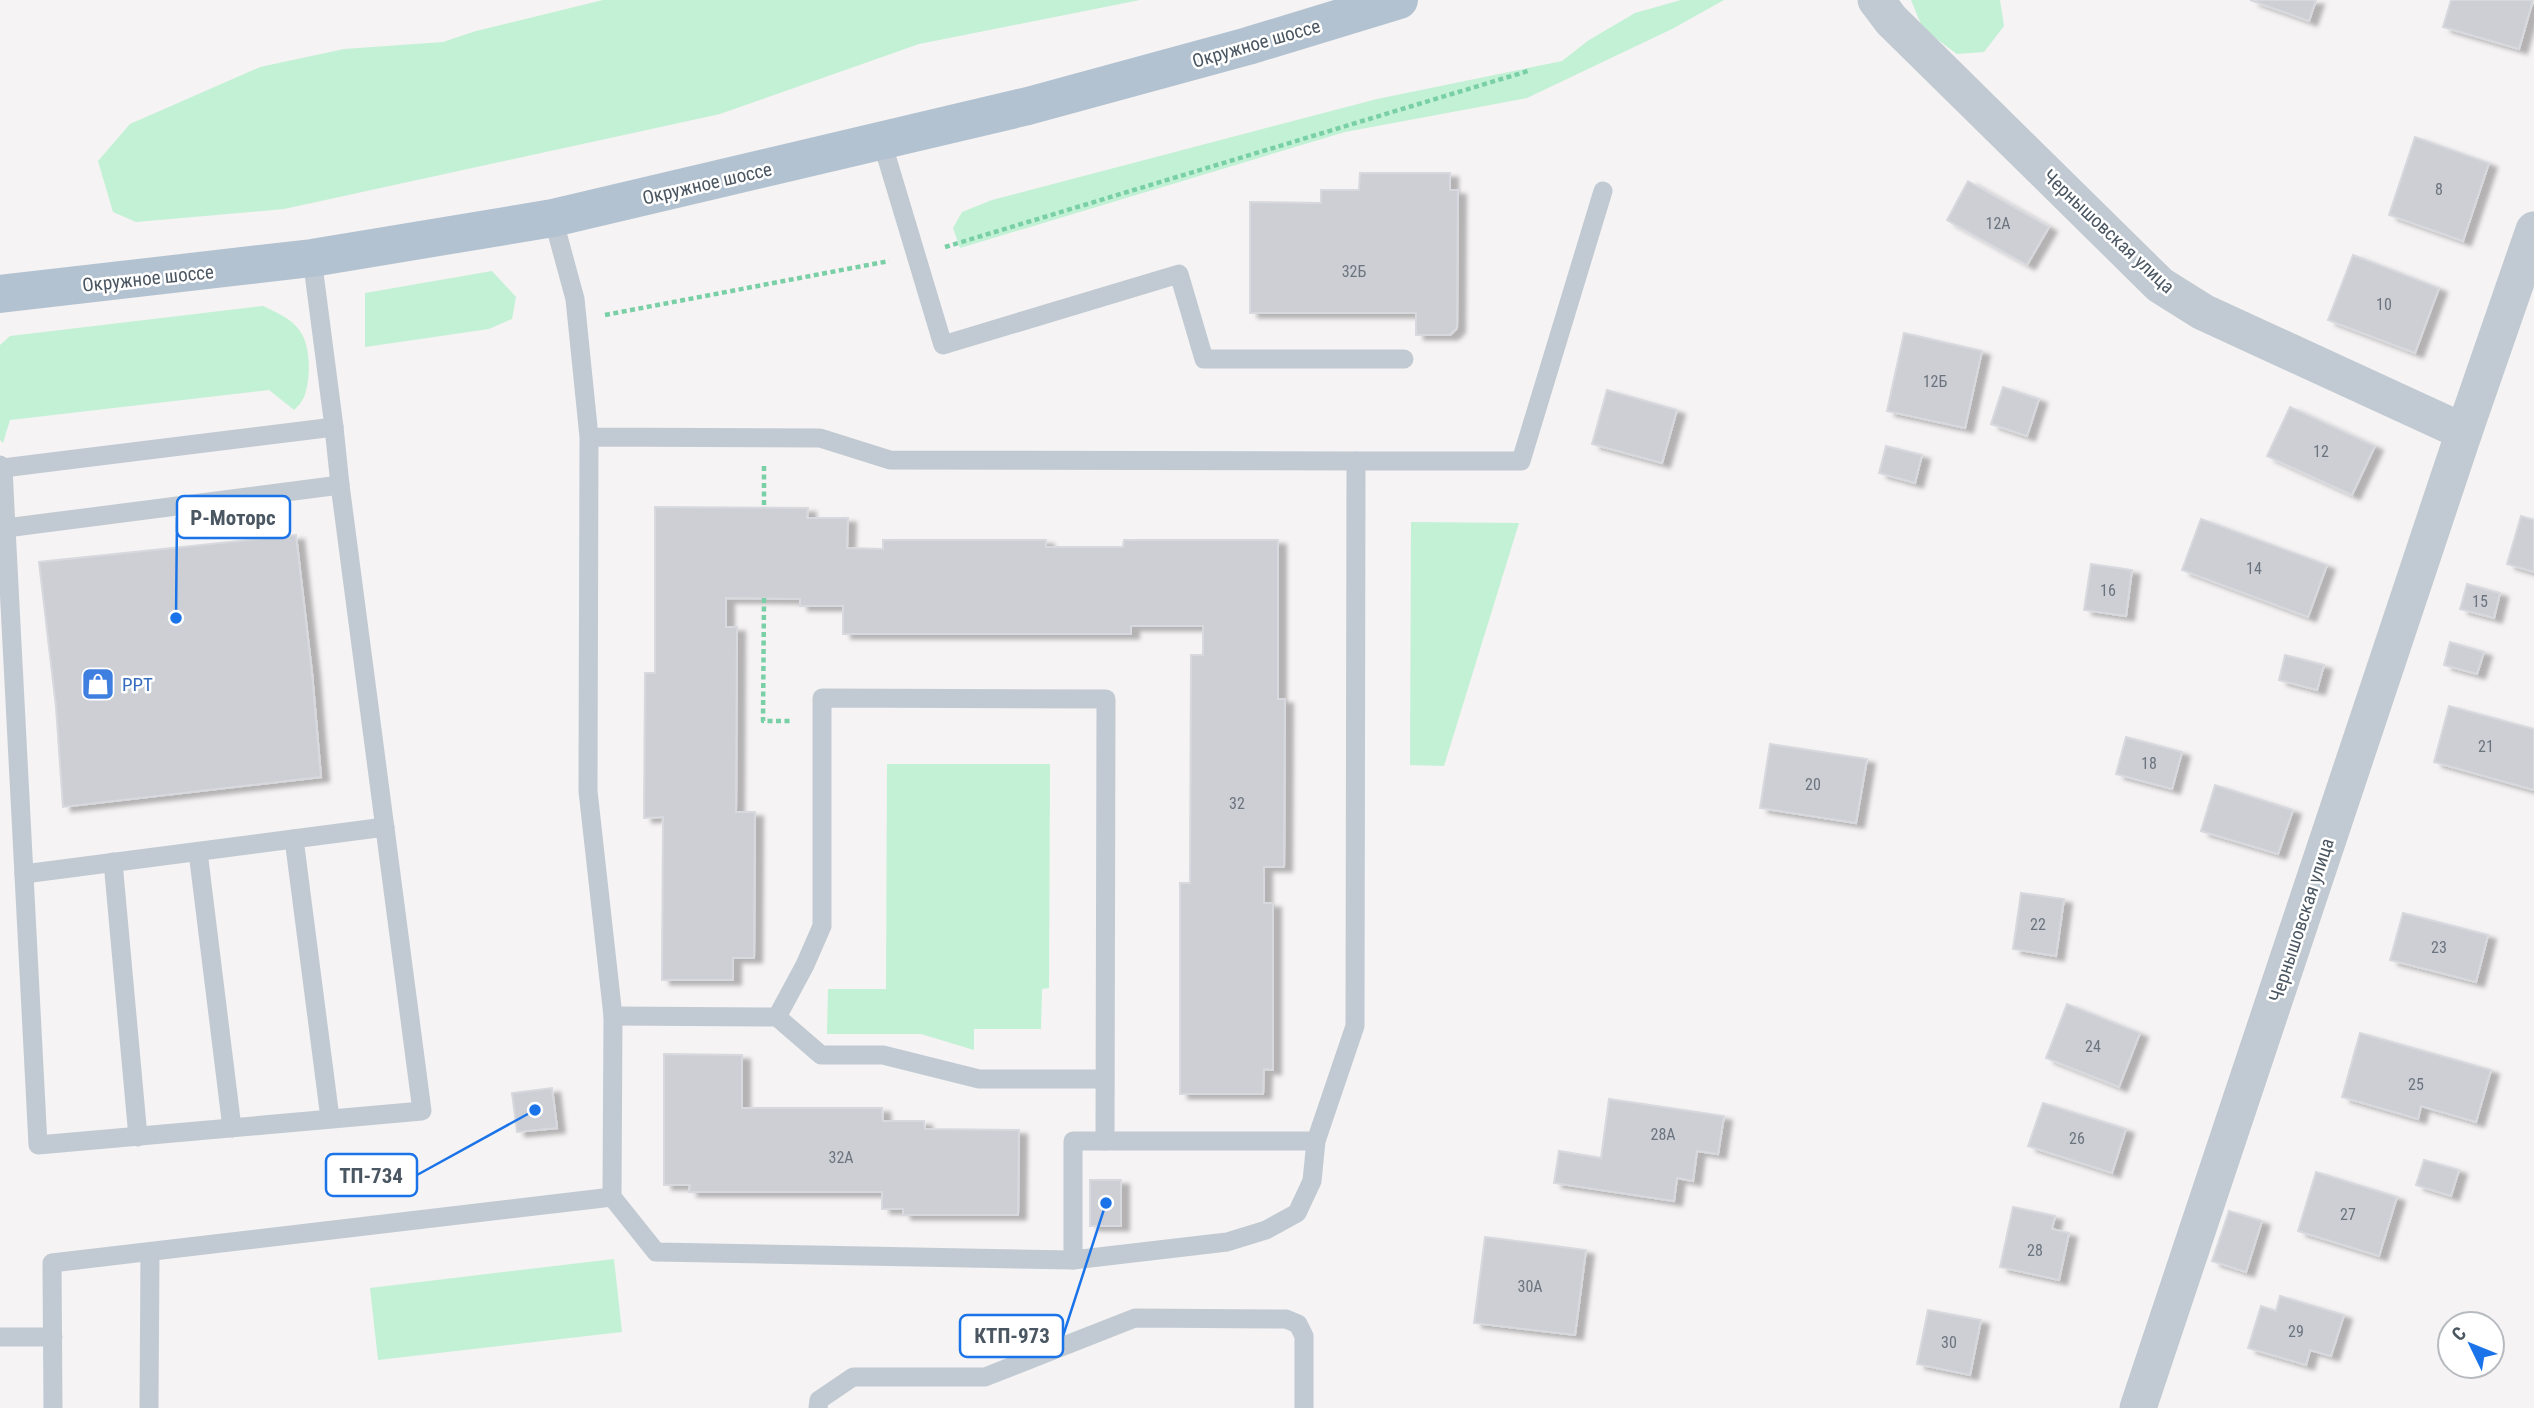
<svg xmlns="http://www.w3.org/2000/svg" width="2534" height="1408" viewBox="0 0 2534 1408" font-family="'Roboto Condensed',sans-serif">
<defs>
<filter id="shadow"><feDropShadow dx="8" dy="4.5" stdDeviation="2" flood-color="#0004"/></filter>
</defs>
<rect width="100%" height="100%" fill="#f5f3f3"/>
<!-- green -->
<g fill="#c3f1d5">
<polygon points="603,0 1140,0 919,44 720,114 284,209 136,222 113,212 98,161 130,124 260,67 344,49 443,42 476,31"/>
<polygon points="1681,0 1724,0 1672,29 1527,98 1345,132 960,248 953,228 962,212 992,200 1377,99 1562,61 1589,40 1635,13"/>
<polygon points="1911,0 2000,0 2004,26 1984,52 1957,54 1923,29"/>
<polygon points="492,271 516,297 512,319 489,329 365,347 365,293"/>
<path d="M263 306C277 313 291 318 300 331 311 346 311 380 304 397 302 402 298 406 294 410L269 390 10 420 3 443 0 440V345L10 336Z"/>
<polygon points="1411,522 1519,523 1444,766 1410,765"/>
<polygon points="887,764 1050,764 1049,988 1042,989 1041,1029 974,1029 974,1050 921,1034 827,1034 828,989 886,989"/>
<polygon points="614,1259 622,1332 378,1360 370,1288"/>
</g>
<!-- building -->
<g fill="#cdcfd5" stroke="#d7d9de" stroke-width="2" filter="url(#shadow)">
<polygon points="2250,0 2316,0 2309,21"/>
<polygon points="2451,0 2533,0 2519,49 2443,27"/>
<polygon points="2415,137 2489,163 2463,241 2389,215"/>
<polygon points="1360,173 1450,173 1450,190 1458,190 1457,328 1450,335 1416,335 1416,313 1250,313 1250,202 1321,203 1321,190 1359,190"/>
<polygon points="1968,181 2049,227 2027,265 1947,220"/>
<polygon points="2353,255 2439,288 2415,353 2328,320"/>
<polygon points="1904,333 1982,351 1965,428 1887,411"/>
<polygon points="2003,387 2039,399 2027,436 1991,424"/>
<polygon points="1607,390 1677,410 1662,463 1592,444"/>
<polygon points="2290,407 2375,446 2352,495 2267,456"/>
<polygon points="1886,446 1922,455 1915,483 1879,473"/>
<polygon points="655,507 808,508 807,518 848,518 847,548 883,549 883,540 1046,540 1046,547 1123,547 1124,540 1278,540 1278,699 1285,699 1284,867 1264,867 1264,903 1273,903 1273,1070 1264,1069 1263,1094 1180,1094 1180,883 1190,883 1191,655 1203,655 1203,626 1131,626 1131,634 843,634 843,606 800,606 800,599 726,598 726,627 737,627 736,812 755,812 754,958 733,958 733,980 662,980 663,817 644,818 645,673 655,673"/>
<polygon points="2521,516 2534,520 2534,572 2507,564"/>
<polygon points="2201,519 2327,565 2308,617 2182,570"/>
<polygon points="296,535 312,673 321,777 63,807 56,707 39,562"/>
<polygon points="2091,564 2132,570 2126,616 2084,610"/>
<polygon points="2467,584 2500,593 2494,618 2460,609"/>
<polygon points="2450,642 2484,652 2477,674 2444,665"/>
<polygon points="2285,655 2324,665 2317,690 2279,680"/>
<polygon points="2449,706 2534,729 2534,790 2434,762"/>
<polygon points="2126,737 2182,752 2172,789 2116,774"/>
<polygon points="1770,744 1867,759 1856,823 1760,808"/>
<polygon points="2215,785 2293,810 2278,854 2201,831"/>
<polygon points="2021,893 2064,899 2056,956 2013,949"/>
<polygon points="2403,913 2488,935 2476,982 2390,960"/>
<polygon points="2067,1004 2140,1033 2119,1087 2046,1058"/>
<polygon points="2360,1033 2491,1070 2476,1122 2421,1106 2418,1119 2342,1097"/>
<polygon points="664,1054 742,1055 742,1108 882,1108 883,1121 924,1121 925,1129 1019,1130 1018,1215 903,1215 903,1209 882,1209 882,1192 689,1192 690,1185 664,1185"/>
<polygon points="552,1088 557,1128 517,1132 512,1093"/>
<polygon points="1609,1099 1724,1116 1718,1154 1697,1151 1693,1181 1677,1178 1674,1201 1554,1183 1559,1151 1601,1158"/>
<polygon points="2043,1103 2126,1129 2112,1173 2028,1146"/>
<polygon points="2424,1160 2459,1170 2451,1196 2416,1185"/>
<polygon points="2316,1172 2397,1197 2379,1256 2298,1231"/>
<rect x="1090" y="1180" width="31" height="46"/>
<polygon points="2013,1207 2055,1216 2052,1229 2069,1233 2059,1280 2000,1267"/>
<polygon points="2229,1211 2262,1221 2246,1272 2212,1261"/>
<polygon points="1485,1237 1586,1250 1575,1335 1474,1323"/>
<polygon points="2280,1296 2344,1315 2331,1356 2310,1350 2306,1365 2248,1348 2261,1306 2276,1311"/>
<polygon points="1928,1310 1981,1320 1970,1375 1917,1364"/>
</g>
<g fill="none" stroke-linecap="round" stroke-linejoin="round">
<!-- path -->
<g stroke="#7ad0a6" stroke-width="4.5" stroke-dasharray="5 3.5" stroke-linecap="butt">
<polyline points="945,247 1528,71"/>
<polyline points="605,315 889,261"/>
<polyline points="764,466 764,508"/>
<polyline points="764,598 763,721 793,721"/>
</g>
<!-- lane -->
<g stroke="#c1cad2" stroke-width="19">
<polyline points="882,142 943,345 1179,274 1204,359 1404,359"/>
<polyline points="553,218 575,299 589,437 588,791 613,1016 612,1197 656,1252 1073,1260 1227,1242 1266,1230 1297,1213 1312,1181 1316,1141 1355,1026 1356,461 890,460 820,438 589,437"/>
<polyline points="1356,461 1521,461 1603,191"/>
<polyline points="0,465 3,468 334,427 312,258"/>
<polyline points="3,468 6,528 340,485 334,427"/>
<polyline points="6,528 38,1145 422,1111 340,485"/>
<polyline points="294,839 330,1118"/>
<polyline points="198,852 232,1128"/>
<polyline points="113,862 138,1137"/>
<polyline points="24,874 385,827"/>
<polyline points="613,1016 777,1017 821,1055 883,1055 979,1079 1105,1079"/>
<polyline points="777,1017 805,965 822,926 822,698 1106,699 1105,1141 1316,1141"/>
<polyline points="1073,1260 1073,1141 1105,1141"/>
<polyline points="0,1337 53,1337"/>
<polyline points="53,1408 52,1263 612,1197"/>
<polyline points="149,1408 150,1252"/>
<polyline points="818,1408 819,1400 853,1377 985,1377 1135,1318 1286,1319 1298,1324 1304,1336 1304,1408"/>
</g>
<!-- street -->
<g stroke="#c1cad2" stroke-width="37">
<polyline points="1876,0 1891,20 2160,285 2203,312 2464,432"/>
<polyline points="2138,1408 2464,432 2534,230"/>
</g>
<!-- primary -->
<polyline stroke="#b3c2d1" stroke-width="38" points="0,294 312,258 553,218 1028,106 1248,46 1399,0"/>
</g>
<!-- icons -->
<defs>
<symbol id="shop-square" viewBox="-11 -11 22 22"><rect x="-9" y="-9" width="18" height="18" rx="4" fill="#3f7fe0" stroke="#fff"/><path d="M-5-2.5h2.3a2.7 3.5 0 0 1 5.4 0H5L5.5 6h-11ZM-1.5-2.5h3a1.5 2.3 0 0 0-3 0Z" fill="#fff"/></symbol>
</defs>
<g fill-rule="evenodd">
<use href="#shop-square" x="79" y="665" width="38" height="38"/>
</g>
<g text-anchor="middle" stroke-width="5" stroke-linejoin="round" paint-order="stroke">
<!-- number labels -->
<g font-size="16" fill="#6b747e">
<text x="2439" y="195">8</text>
<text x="1998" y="229">12А</text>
<text x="1354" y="277">32Б</text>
<text x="2384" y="310">10</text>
<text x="1935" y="387">12Б</text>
<text x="2321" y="457">12</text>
<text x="2254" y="574">14</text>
<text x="2108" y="596">16</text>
<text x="2480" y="607">15</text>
<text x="2486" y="752">21</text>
<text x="2149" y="769">18</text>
<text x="1813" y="790">20</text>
<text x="1237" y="809">32</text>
<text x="2038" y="930">22</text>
<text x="2439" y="953">23</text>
<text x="2093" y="1052">24</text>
<text x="2416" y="1090">25</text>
<text x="1663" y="1140">28А</text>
<text x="2077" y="1144">26</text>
<text x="841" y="1163">32А</text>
<text x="2348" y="1220">27</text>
<text x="2035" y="1256">28</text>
<text x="1530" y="1292">30А</text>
<text x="2296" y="1337">29</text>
<text x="1949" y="1348">30</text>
</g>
<!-- street labels -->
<g font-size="19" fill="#4a5661" stroke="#fff">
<text transform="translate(1256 43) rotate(-16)" y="7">Окружное шоссе</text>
<text transform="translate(707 183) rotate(-13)" y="7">Окружное шоссе</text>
<text transform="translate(2109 231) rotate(43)" y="7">Чернышовская улица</text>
<text transform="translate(148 278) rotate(-6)" y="7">Окружное шоссе</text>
<text transform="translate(2301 920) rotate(-72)" y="7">Чернышовская улица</text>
</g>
<!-- shop labels -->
<g font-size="19" fill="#366cbe" stroke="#fff" text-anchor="start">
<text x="122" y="691">РРТ</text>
</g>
</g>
<!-- callouts -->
<path fill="none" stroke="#1a73e8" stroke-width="2.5" d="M176 618L177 517M535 1110L417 1175M1106 1203L1063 1336"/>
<g fill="#1a73e8" stroke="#fff" stroke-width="2.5">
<circle cx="176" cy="618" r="7"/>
<circle cx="535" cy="1110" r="7"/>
<circle cx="1106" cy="1203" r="7"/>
</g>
<g fill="#fff" stroke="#1a73e8" stroke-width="2.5">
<rect x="177" y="496" width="113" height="42" rx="7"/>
<rect x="326" y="1154" width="91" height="42" rx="7"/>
<rect x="960" y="1315" width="103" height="42" rx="7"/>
</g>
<g font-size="21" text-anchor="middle" font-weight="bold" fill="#4a5661">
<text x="233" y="525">Р-Моторс</text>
<text x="371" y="1183">ТП-734</text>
<text x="1012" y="1343">КТП-973</text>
</g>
<!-- north arrow -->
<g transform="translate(2471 1345) rotate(313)"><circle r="33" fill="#ffffff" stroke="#b7bbc0" stroke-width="2"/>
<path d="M0-5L12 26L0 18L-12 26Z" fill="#1a73e8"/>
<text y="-10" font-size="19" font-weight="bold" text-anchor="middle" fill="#4a5661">С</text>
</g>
</svg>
